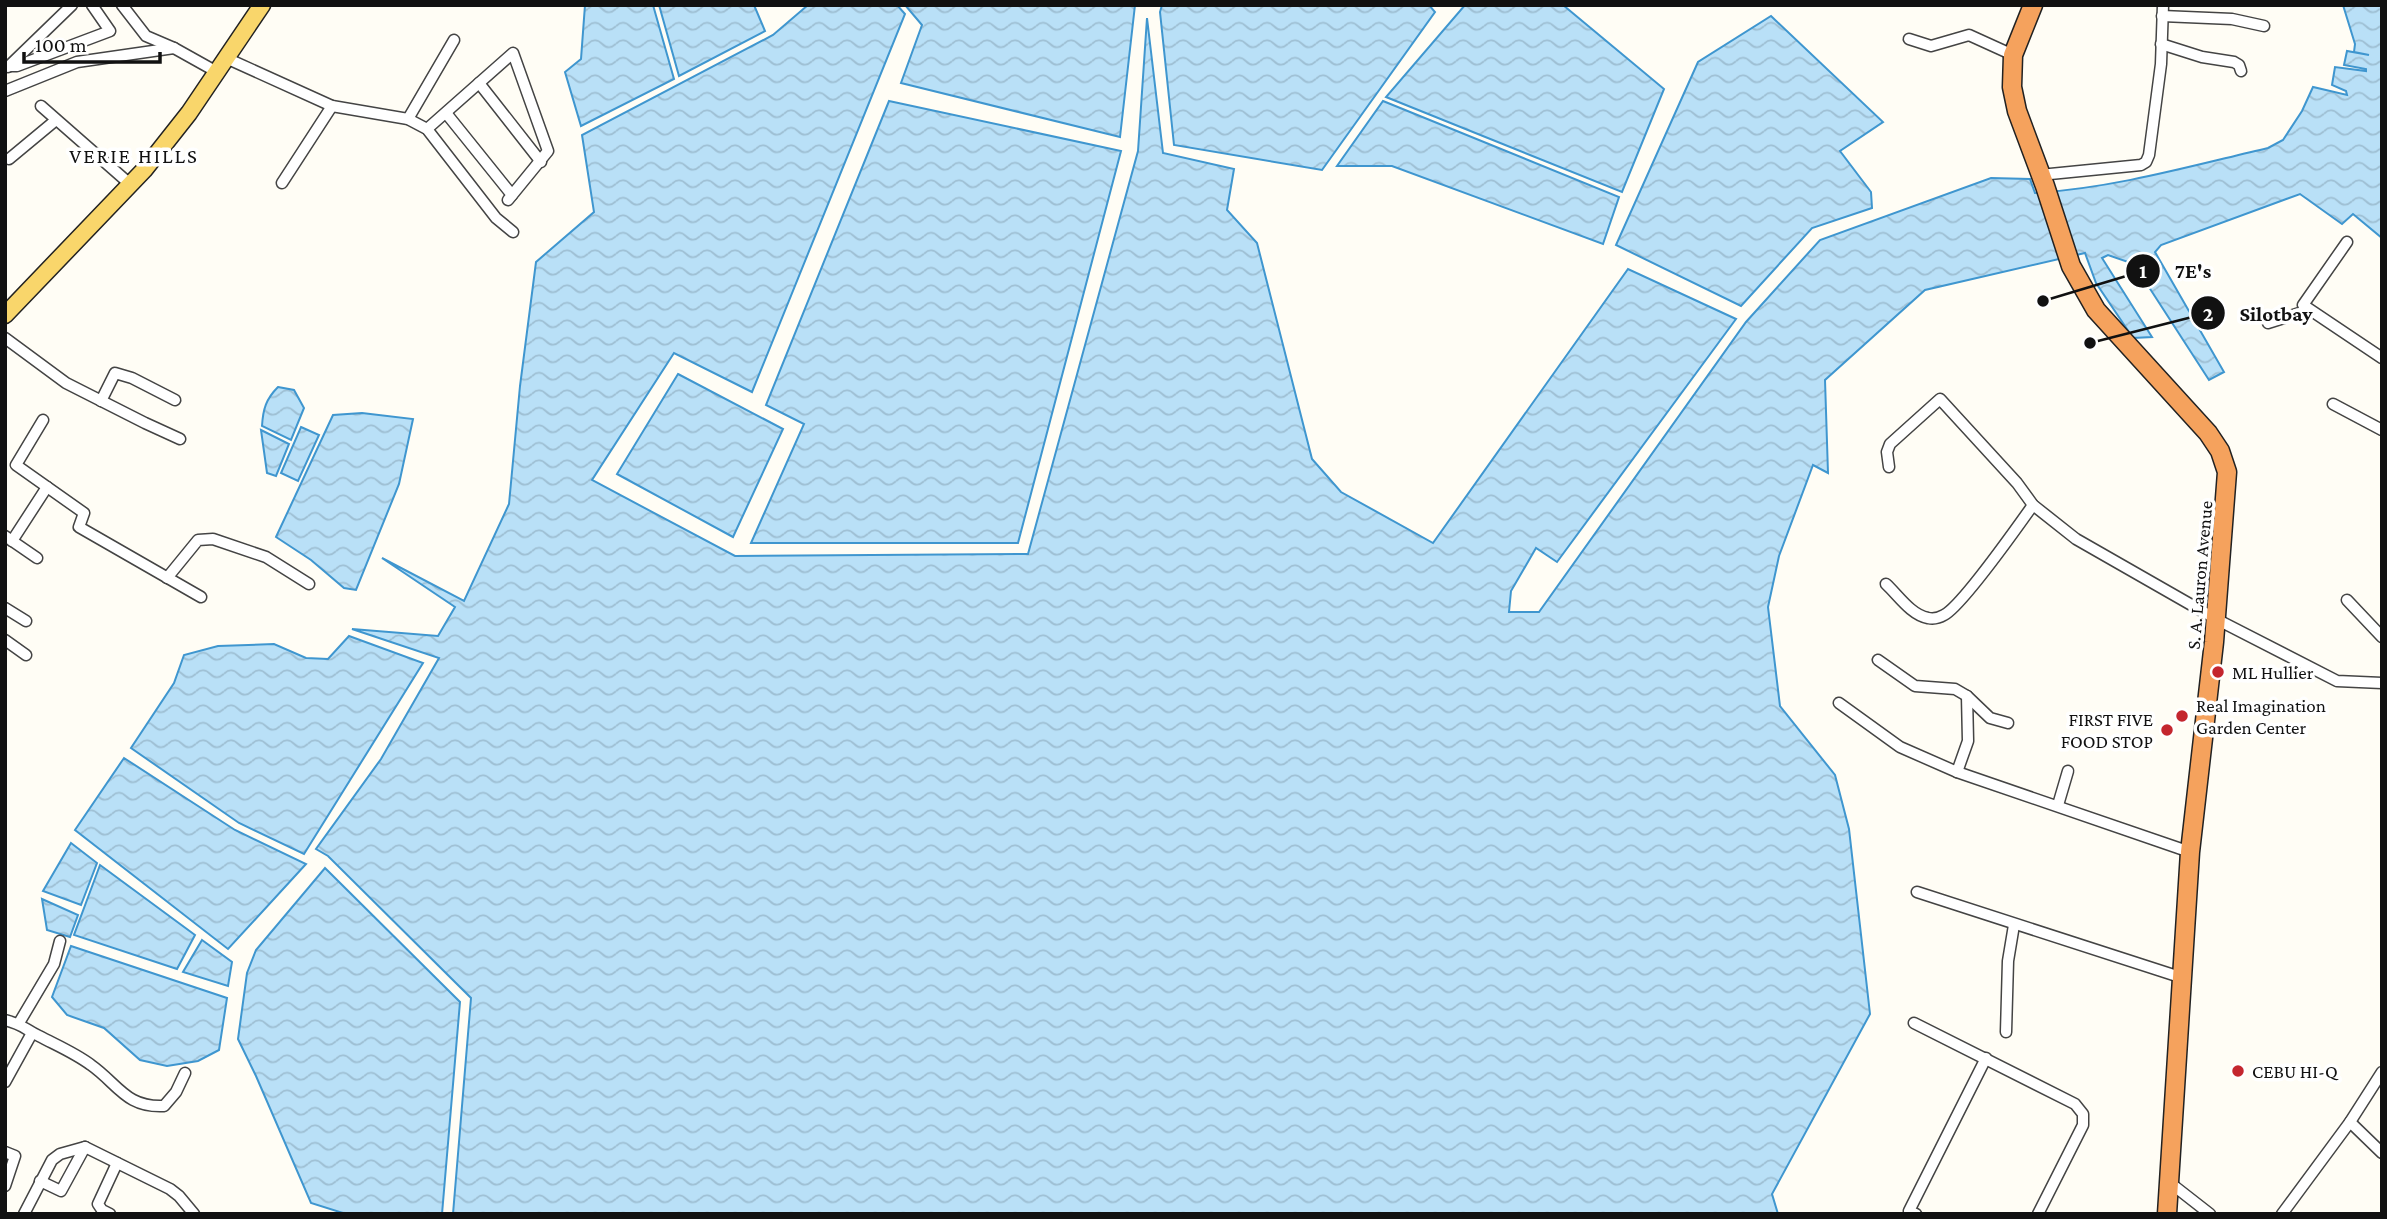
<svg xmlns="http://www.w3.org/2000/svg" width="2387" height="1219" viewBox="0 0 2387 1219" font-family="'Crimson Pro',serif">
<defs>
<pattern id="water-waves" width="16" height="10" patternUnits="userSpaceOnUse" patternTransform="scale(1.75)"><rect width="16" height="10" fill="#b9e0f7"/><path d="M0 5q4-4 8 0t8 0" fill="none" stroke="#9ebfd3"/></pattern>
</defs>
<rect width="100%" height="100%" fill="#fffdf5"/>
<!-- water -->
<g fill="url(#water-waves)" stroke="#3f96cf" stroke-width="2">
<polygon points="585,5 653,5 674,79 581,126 565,72 581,59"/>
<polygon points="659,5 754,5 765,31 679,76"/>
<path d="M808 5H897L905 14 752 392 674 353 592 480 735 556 1028 554 1138 151 1147 18 1163 153 1234 169 1227 210 1257 243 1312 459 1341 492 1433 543 1628 269 1736 319 1557 562 1536 548 1511 591 1509 612H1539L1746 322 1820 240 1991 178 2030 179 2035 193C2114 188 2191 166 2268 148L2283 140 2302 111 2313 87 2347 95 2346 91 2332 85 2335 67 2366 71V69L2344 65 2347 51 2369 55 2354 52 2355 44 2343 5H2382V238L2353 214 2342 224 2300 194 2161 245 2155 252 2224 372 2209 380 2134 264 2108 255 2102 258 2152 337 2133 338 2096 283 2085 253 1925 290 1825 380 1828 473 1813 465 1779 556 1768 607 1780 706 1835 775 1849 829 1870 1014 1772 1194 1778 1214H453L471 998 328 856 316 849 381 759 439 658 352 629 438 636 455 607 382 558 464 601 509 504 520 386 536 262 594 212 582 135 773 35Z"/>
<polygon points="905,5 1135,5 1120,137 901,83 922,25"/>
<polygon points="1162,5 1429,5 1435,12 1322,170 1174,145 1160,12"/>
<polygon points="1465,5 1563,5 1664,89 1622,192 1386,97"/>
<polygon points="1771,16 1883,122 1840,151 1871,192 1872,208 1812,228 1741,306 1616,245 1698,62"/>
<polygon points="889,101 1121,151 1018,543 751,543 804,424 766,405"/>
<polygon points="1383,101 1619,197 1603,244 1392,166 1337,166"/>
<polygon points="678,374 783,429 733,537 617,474"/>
<path d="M278 387 294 390 304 408 291 440 262 426C263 409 266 399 278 387Z"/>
<polygon points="362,413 413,419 399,484 356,590 344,588 311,560 276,537 333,415"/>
<polygon points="301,427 319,435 298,481 281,473"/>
<polygon points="261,430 289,444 276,476 267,473"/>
<polygon points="349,636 423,663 304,854 239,823 131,748 174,683 184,655 218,646 274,644 306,658 328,659"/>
<polygon points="124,758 235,830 306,864 228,949 75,830"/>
<polygon points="71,843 97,863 81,905 43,891"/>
<polygon points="100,865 195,935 177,969 74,935"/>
<polygon points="325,868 460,1002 442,1214 346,1214 311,1203 256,1076 238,1039 247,973 256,950"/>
<polygon points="42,899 78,915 70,937 47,930"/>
<polygon points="202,940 232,962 228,986 183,972"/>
<polygon points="71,946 227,998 219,1050 198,1061 167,1066 140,1060 104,1028 67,1015 52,997"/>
</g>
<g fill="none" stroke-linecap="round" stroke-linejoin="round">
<defs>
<g id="street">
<polyline points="122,5 146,36 174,48 217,72"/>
<polyline points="2162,16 2232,19 2264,26"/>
<polyline points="1909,39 1931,46 1969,35 2013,55"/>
<polyline points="2161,44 2202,57 2234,62 2239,65 2241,71"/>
<polyline points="226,58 332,106 408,119 427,129 496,218 513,232"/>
<polyline points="9,66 17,66 110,31 92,5"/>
<polyline points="8,67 72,5"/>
<polyline points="479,83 541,162"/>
<polyline points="5,91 77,62 174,48"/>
<polyline points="41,106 131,185"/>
<polyline points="446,113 512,195"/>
<polyline points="408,119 454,40"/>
<polyline points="427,129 513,53 548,151 508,200"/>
<polyline points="9,159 56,120"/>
<polyline points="2040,175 2141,165 2146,162 2149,155 2161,64 2163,5"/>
<polyline points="282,183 332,106"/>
<polyline points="2347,242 2303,305 2382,358"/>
<polyline points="2268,323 2309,310"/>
<polyline points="5,338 66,383 145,423 180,439"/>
<polyline points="101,401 115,373 132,378 175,400"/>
<polyline points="2333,404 2382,430"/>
<polyline points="43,420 16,465 84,513 79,527 201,597"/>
<polyline points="1889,467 1887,452 1890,444 1940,399 2017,483 2033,505 2076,539 2216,619 2337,681 2382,683"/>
<polyline points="5,536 37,558"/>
<polyline points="12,541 47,487"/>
<polyline points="167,578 198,540 213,539 266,557 309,584"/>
<path d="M1886 584C1898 595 1911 615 1928 618 1933 619 1939 618 1944 615 1962 606 2018 526 2033 505"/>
<polyline points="2347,600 2382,637"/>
<polyline points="5,608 26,621"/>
<polyline points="5,640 26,655"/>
<polyline points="1878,660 1915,686 1955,689 1967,696 1990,718 2008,723"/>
<polyline points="1839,703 1900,747 1957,772 2190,852"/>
<polyline points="1957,772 1968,741 1967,696"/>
<polyline points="2058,805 2068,771"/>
<polyline points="1917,892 2183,978"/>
<path d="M5 1020C24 1025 23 1028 39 1036 56 1045 75 1053 91 1065 118 1084 126 1108 164 1106L176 1092 185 1073"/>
<polyline points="19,1023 54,964 60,941"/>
<polyline points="1914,1023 2075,1104 2083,1114 2083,1125 2038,1214"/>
<polyline points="2006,1032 2008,961 2014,925"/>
<polyline points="5,1082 32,1033"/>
<polyline points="2350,1122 2382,1153"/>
<polyline points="5,1152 15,1156 5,1186"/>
<polyline points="40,1181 61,1191 85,1147"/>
<polyline points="2169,1182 2210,1214"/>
<polyline points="24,1214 52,1160 60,1154 85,1147 170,1189 179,1196 194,1214"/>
<polyline points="110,1214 102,1210 98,1204 117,1163"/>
<polyline points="1916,1214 1909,1211 1986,1058"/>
<polyline points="2282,1214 2350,1122 2382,1072"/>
</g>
<polyline id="primary" points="5,315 144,170 189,113 262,5"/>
<polyline id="highway" points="2033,5 2013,55 2012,87 2017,111 2045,186 2071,266 2096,310 2208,433 2220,451 2227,472 2214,642 2190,852 2167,1214"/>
</defs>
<!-- street casing -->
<use href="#street" stroke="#444" stroke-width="13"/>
<!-- primary casing -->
<use href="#primary" stroke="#222" stroke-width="19"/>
<!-- highway casing -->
<use href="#highway" stroke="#222" stroke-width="21"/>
<!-- street -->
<use href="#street" stroke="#fff" stroke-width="10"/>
<!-- primary -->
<use href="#primary" stroke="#f9d66b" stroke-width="16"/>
<!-- highway -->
<use href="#highway" stroke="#f5a25d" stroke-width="18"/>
</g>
<!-- markers -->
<g fill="#c4262e" stroke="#fff" stroke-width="2.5">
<circle cx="2218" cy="672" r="7"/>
<circle cx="2182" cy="716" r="7"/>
<circle cx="2167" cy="730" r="7"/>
<circle cx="2238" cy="1071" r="7"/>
</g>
<g text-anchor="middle" stroke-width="7" stroke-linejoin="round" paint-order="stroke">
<!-- street labels -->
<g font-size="19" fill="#111" stroke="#fff">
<text transform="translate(2199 575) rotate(-85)" y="7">S. A. Lauron Avenue</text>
</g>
<!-- poi labels -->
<g font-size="19" fill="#111" stroke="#fff" text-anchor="start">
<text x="2232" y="679">ML Hullier</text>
<text x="2196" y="712">Real Imagination<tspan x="2196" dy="22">Garden Center</tspan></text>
<text x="2153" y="726" text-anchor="end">FIRST FIVE<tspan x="2153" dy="22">FOOD STOP</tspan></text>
<text x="2252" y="1078">CEBU HI-Q</text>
</g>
<!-- neighbourhood labels -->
<g font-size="21" letter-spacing="2" fill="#111" stroke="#fff">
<text x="134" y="163">VERIE HILLS</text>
</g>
</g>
<!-- callouts -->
<path fill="none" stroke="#111" stroke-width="2.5" d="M2043 301L2143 271M2090 343L2208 313"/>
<g fill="#111" stroke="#fff" stroke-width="2.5">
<circle cx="2043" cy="301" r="7"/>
<circle cx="2090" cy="343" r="7"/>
<circle cx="2143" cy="271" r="18"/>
<circle cx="2208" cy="313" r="18"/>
</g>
<g font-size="21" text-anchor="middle" font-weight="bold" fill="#fff">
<text x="2143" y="278">1</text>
<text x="2208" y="321">2</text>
</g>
<g font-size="21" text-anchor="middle" font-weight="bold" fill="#111" stroke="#fff" stroke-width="7" stroke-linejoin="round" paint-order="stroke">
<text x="2193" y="278">7E's</text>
<text x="2276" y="321">Silotbay</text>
</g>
<!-- border -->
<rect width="2387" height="1219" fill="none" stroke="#111111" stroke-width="14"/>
<!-- scale -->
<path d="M24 52v10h136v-10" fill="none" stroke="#111111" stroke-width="3.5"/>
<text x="35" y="52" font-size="21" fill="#111111" stroke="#ffffff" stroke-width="5" paint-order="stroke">100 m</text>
</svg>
